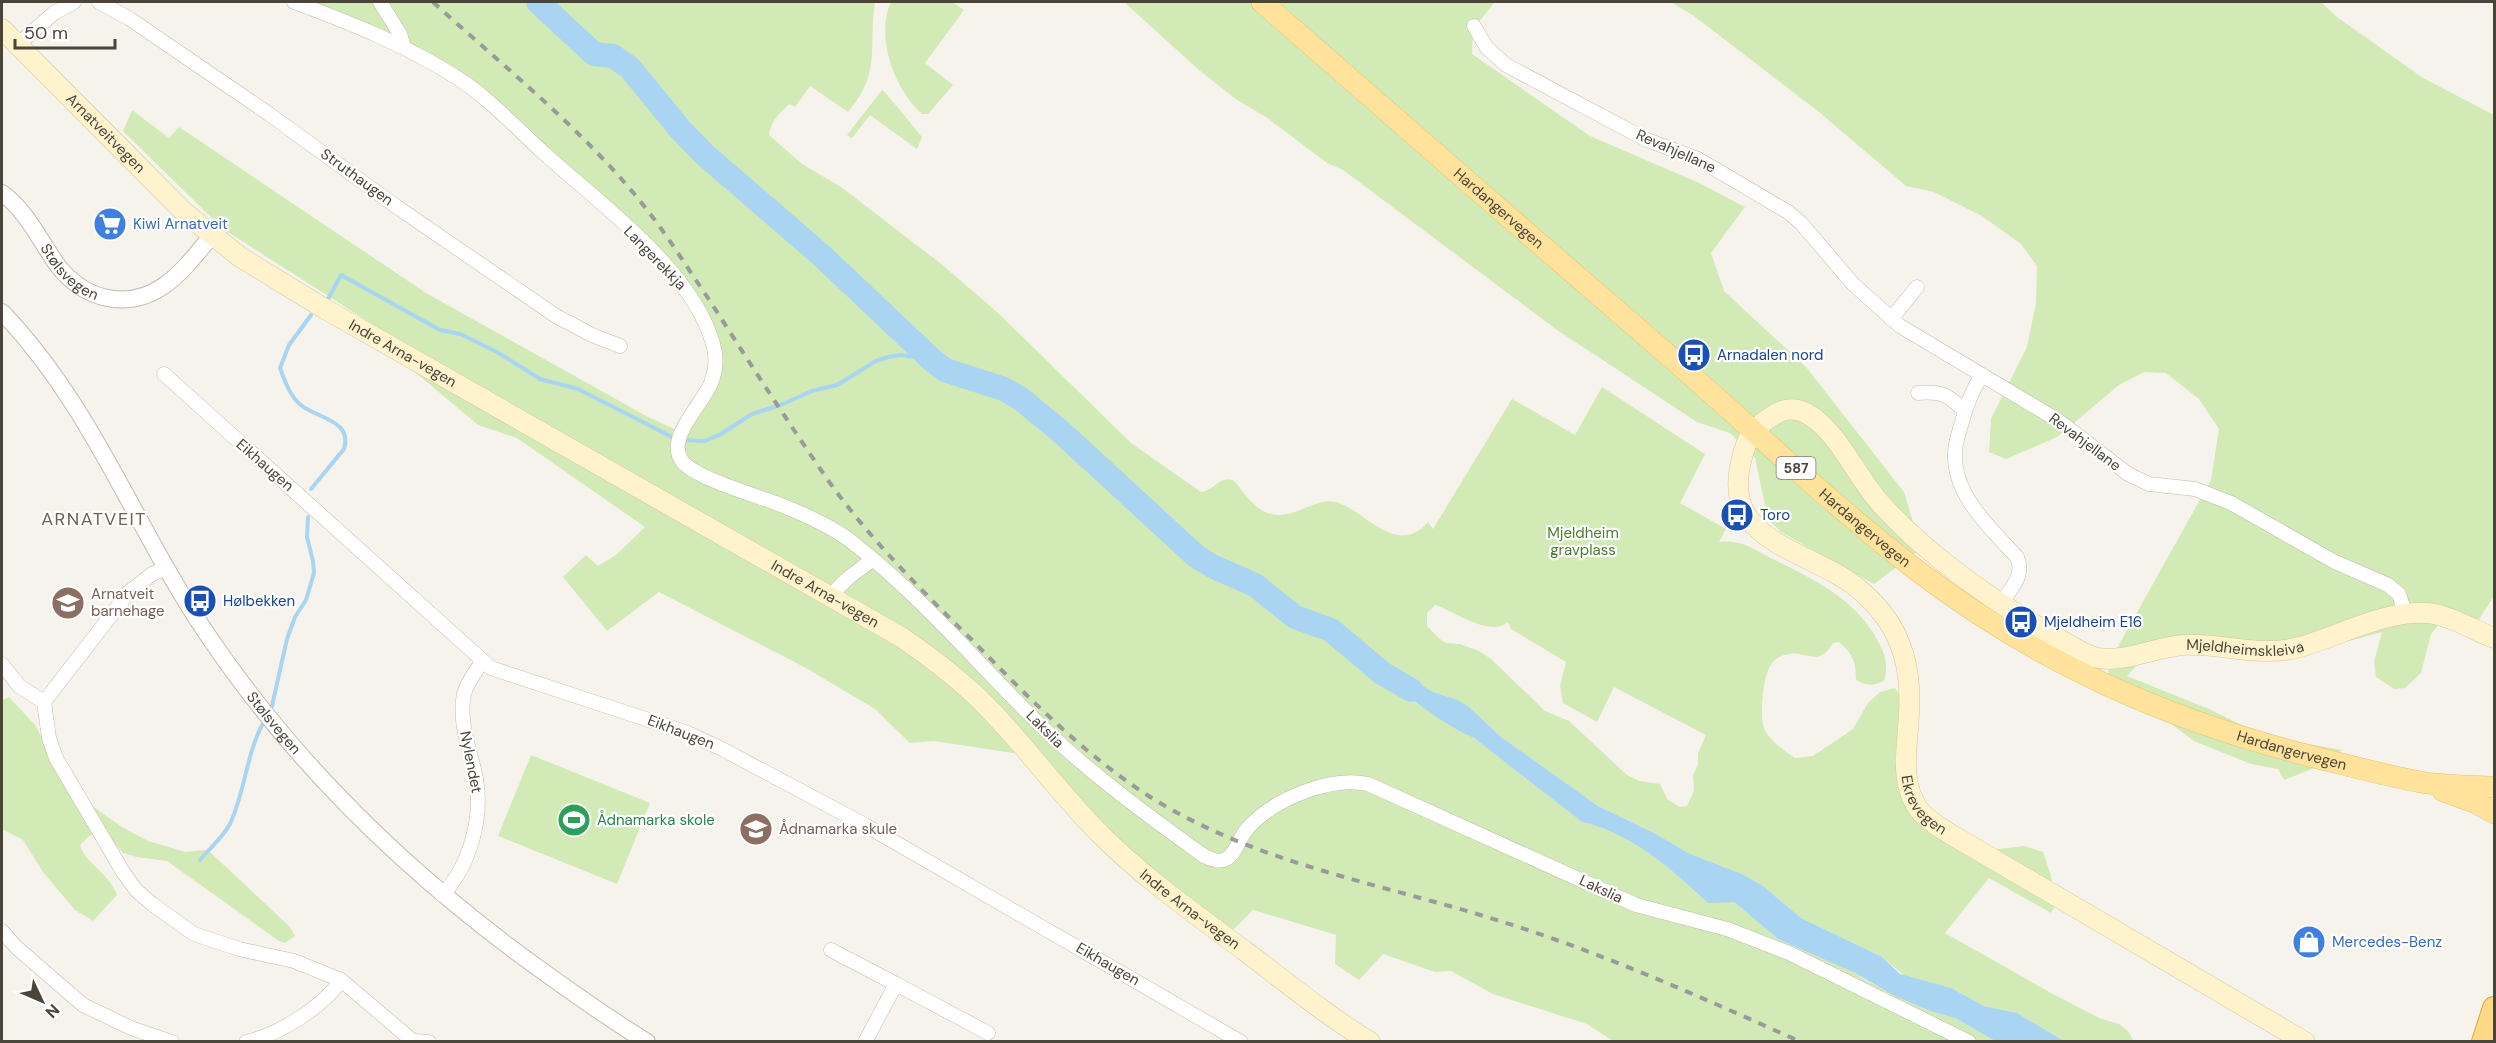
<svg xmlns="http://www.w3.org/2000/svg" width="2496" height="1043" viewBox="0 0 2496 1043" font-family="'DM Sans',sans-serif">
<rect width="100%" height="100%" fill="#f6f3ec"/>
<!-- green -->
<g fill="#d2eab5" fill-rule="evenodd">
<path d="M294 2H875C868 48 882 72 848 112L810 86 795 107 789 104C780 113 770 122 769 135L802 164 841 187 940 263 997 312 1131 443 1201 492C1213 491 1220 476 1233 480 1242 490 1253 507 1265 512 1291 524 1314 496 1336 502 1366 511 1397 558 1428 522L1433 529 1512 399 1575 435 1602 387 1705 454 1680 503 1726 529 1719 542C1743 539 1754 550 1775 560 1816 580 1860 602 1880 645 1886 656 1888 669 1884 681 1873 686 1866 686 1856 680 1856 662 1853 654 1839 642L1833 643C1815 673 1803 642 1776 659 1763 667 1760 710 1763 725 1766 739 1784 750 1795 758L1813 756 1853 729 1868 703 1880 692 1895 688 1903 699 1895 760 1902 798 1911 813 1991 850 2024 846 2043 852 2051 876 2056 904 2051 913 1989 878 1945 933 2053 994 2099 1018 2119 1024 2129 1032 2133 1041H2064L2017 1013 1984 1006 1951 988 1906 977 1882 957 1801 918 1763 886 1742 874 1688 853 1656 834 1598 806 1501 737 1469 707 1458 700 1433 692 1393 668 1390 689C1420 701 1444 725 1474 738L1582 822C1631 833 1673 870 1708 902H1734L1778 939 1855 973 1865 980 1930 1011 1955 1018 1995 1041H1613L1587 1024 1493 994 1451 971 1435 972 1383 954 1359 980 1335 964 1336 935 1253 910 1231 932 1126 849 1040 757 934 741 910 743 875 709 806 668 659 592 607 631 563 577 586 555 598 566 616 555 645 527 517 438 478 425 415 372 416 352 223 229 123 131 132 110 169 138 179 127 426 293 648 417 681 432 715 360 687 291 462 81ZM1435 605C1455 611 1490 638 1508 622L1511 629 1566 662 1560 686 1563 703 1597 722 1614 687 1706 735 1698 753V765L1693 775 1694 791 1687 806 1680 807 1667 799 1660 784 1639 781 1627 775 1569 721 1545 711 1491 659 1479 651 1460 644 1446 643 1440 639 1427 626V613Z"/>
<path d="M891 2H952L964 10 925 63 953 85 928 114H922C894 89 875 36 891 2Z"/>
<polygon points="1124,2 1495,2 1473,29 1472,54 1590,136 1697,182 1745,207 1711,253 1724,291 1806,367 1904,492 1921,549 1874,584 1781,532 1768,519 1755,458 1730,433 1697,422 1557,330 1343,170 1327,163 1266,117 1237,100 1199,70"/>
<polygon points="1671,2 2321,2 2337,17 2423,78 2494,115 2494,596 2469,635 2439,624 2431,634 2421,673 2405,688 2394,689 2376,677 2374,662 2382,632 2280,660 2182,654 2139,663 2127,676 2209,709 2264,736 2342,750 2327,763 2284,780 2278,769 2251,764 2194,741 2154,711 2105,688 2111,659 2211,480 2219,429 2199,399 2166,373 2144,372 2119,385 2057,437 2006,459 1989,452 1991,419 2027,347 2036,303 2037,266 2021,244 1982,216 1934,192 1906,186 1819,112 1694,16"/>
<path d="M882 90C886 92 916 130 922 137L917 149 870 115 852 138 847 135Z"/>
<path d="M9 697 36 726 70 796 81 798 122 827 148 841 185 852 205 850 211 853 289 926 295 936 285 943 279 941 167 861 137 857 123 853 109 837 95 834 89 836 80 845C84 862 109 873 117 895L93 921 75 910 43 872 23 840 2 829V700Z"/>
<polygon points="531,755 650,803 617,884 498,836"/>
</g>
<!-- water -->
<path fill="#a9d4f2" d="M1393 668 1433 692 1458 700 1469 707 1501 737 1598 806 1656 834 1688 853 1742 874 1763 886 1801 918 1882 957 1900 974 1951 988 1984 1006 2017 1013 2064 1041H1995L1955 1018 1930 1011 1893 995 1855 973 1778 939 1734 902 1708 903C1673 870 1631 833 1582 822L1474 738C1450 728 1429 711 1408 697 1397 690 1390 689 1380 679L1387 669Z"/>
<g fill="none" stroke-linecap="round" stroke-linejoin="round">
<!-- stream -->
<g stroke="#a9d4f2" stroke-width="4">
<polyline points="327,301 341,275 440,330 460,334 497,352 540,379 578,389 676,439"/>
<path d="M311 315 289 345 280 368C285 381 290 397 302 406 318 418 353 421 344 449L311 489"/>
<polyline points="683,440 705,441 721,434 752,414 783,404 812,391 837,385 876,361 888,357 901,355 932,360"/>
<polyline points="272,706 287,639 295,617 306,600 314,573 313,561 307,537 308,517"/>
<path d="M200 860C209 849 223 837 230 824 245 792 246 756 262 725"/>
</g>
<!-- river -->
<polyline stroke="#a9d4f2" stroke-width="24" points="538,2 594,54 613,56 630,68 679,128 704,154 821,255 932,360 945,370 1004,389 1021,399 1060,431 1197,557 1214,567 1255,585 1295,617 1331,630 1382,673 1411,690"/>
<defs>
<g id="minor">
<polyline points="99,2 130,19 269,114 397,207 556,316 592,335 620,346"/>
<path d="M294 2C351 23 408 46 459 79 490 99 517 129 545 154 601 205 692 269 713 344 717 356 716 371 711 383 703 404 665 438 682 461 695 479 763 497 786 507 808 516 833 527 852 542 921 596 978 664 1040 725 1091 774 1147 815 1204 856 1211 859 1218 863 1226 859 1236 854 1239 838 1247 829 1273 799 1330 776 1368 784L1636 905 1727 929 1789 953 1969 1042"/>
<polyline points="380,2 400,34 404,48"/>
<polyline points="1474,26 1487,48 1506,65 1647,140 1698,159 1788,212 1801,223 1853,284 1900,326 2059,421 2128,474 2149,484 2195,489 2231,503 2335,562 2388,585 2399,594 2405,613"/>
<polyline points="17,45 54,13 74,2"/>
<polyline points="1891,319 1917,287"/>
<polyline points="164,374 491,668 688,733 722,749 865,825 1241,1042"/>
<path d="M1982 375C1973 389 1966 406 1962 422 1959 432 1955 443 1955 453 1953 495 1991 529 2017 557 2025 575 2012 587 2002 602"/>
<path d="M1918 393C1942 391 1948 395 1965 411"/>
<polyline points="167,568 152,574 129,592 44,702 49,738 56,758 123,872 136,890 152,904 194,934 239,949 294,961 341,980 414,1042"/>
<polyline points="830,596 848,578 872,560"/>
<polyline points="2,664 19,686 44,702"/>
<path d="M442 895C470 866 483 818 476 779 471 751 458 723 464 694 467 682 476 671 482 662"/>
<polyline points="2,931 16,947 83,1005 131,1028 172,1042"/>
<polyline points="831,950 896,984 865,1042"/>
<polyline points="896,984 988,1033"/>
<polyline points="414,1041 429,1042"/>
<path d="M246 1042C278 1035 323 1007 341 980"/>
</g>
<g id="tertiary">
<path id="s1" d="M2 193C27 211 40 241 58 266 70 281 84 292 103 297 154 310 183 271 212 235"/>
<path id="s2" d="M2 312C94 408 135 529 209 637 299 770 417 882 548 975 580 998 613 1021 647 1042"/>
</g>
<g id="secondary">
<path id="s3" d="M2 29 184 212 240 257 325 309 901 637C926 654 950 672 973 693 1019 736 1055 789 1100 834 1144 878 1195 914 1245 951 1286 982 1326 1015 1370 1042"/>
<path id="s4" d="M1761 424C1775 413 1788 404 1806 413 1837 429 1857 478 1881 504 1930 558 1994 602 2057 638 2070 645 2084 655 2098 658 2123 663 2157 647 2183 645 2223 643 2260 658 2300 647 2339 636 2386 610 2427 613 2450 615 2473 630 2494 638"/>
<path id="s5" d="M1748 439C1714 527 1773 540 1835 573 1855 584 1873 600 1886 618 1906 646 1911 680 1909 713 1908 745 1898 783 1920 811 1928 821 1941 828 1952 835L2305 1042"/>
</g>
<g id="primary">
<path id="s6" d="M1262 2C1399 122 1537 242 1675 361 1756 432 1834 507 1919 572 2039 663 2165 719 2310 756 2346 765 2383 775 2420 782 2444 786 2470 786 2494 787"/>
<polyline points="2443,791 2476,803 2494,813"/>
</g>
<polyline id="trunk" points="2483,1042 2494,1008"/>
</defs>
<!-- minor casing -->
<use href="#minor" stroke="#c2bbae" stroke-width="15"/>
<!-- tertiary casing -->
<use href="#tertiary" stroke="#c2bbae" stroke-width="18"/>
<!-- secondary casing -->
<use href="#secondary" stroke="#d6c79b" stroke-width="21"/>
<!-- primary casing -->
<use href="#primary" stroke="#e6c16a" stroke-width="22"/>
<!-- trunk casing -->
<use href="#trunk" stroke="#e0a43c" stroke-width="24"/>
<!-- minor -->
<use href="#minor" stroke="#fff" stroke-width="14"/>
<!-- tertiary -->
<use href="#tertiary" stroke="#fff" stroke-width="16"/>
<!-- secondary -->
<use href="#secondary" stroke="#fff3cd" stroke-width="20"/>
<!-- primary -->
<use href="#primary" stroke="#ffe39c" stroke-width="21"/>
<!-- trunk -->
<use href="#trunk" stroke="#ffd985" stroke-width="22"/>
<!-- rail -->
<path stroke="#9a9a9a" stroke-width="4" stroke-dasharray="8 8" stroke-linecap="butt" d="M433 2C503 66 586 132 644 206 668 236 688 269 710 301 747 359 784 416 823 473 865 534 918 587 971 639 1025 694 1079 750 1144 793 1253 864 1381 883 1503 922 1605 954 1703 998 1801 1042"/>
</g>
<!-- icons -->
<defs>
<symbol id="supermarket-disc" viewBox="-11 -11 22 22"><circle r="9.5" fill="#3f7fe0" stroke="#fff"/><path d="M-6-5.5h2.5l.6 2H6L4.5 2H-2.5L-4.4-4H-6ZM-1.5 3.2a1.3 1.3 0 1 0 .1 0ZM3 3.2a1.3 1.3 0 1 0 .1 0Z" fill="#fff"/></symbol>
<symbol id="bus-disc" viewBox="-11 -11 22 22"><circle r="9.5" fill="#1a4fb4" stroke="#fff"/><path d="M-5-6H5V4H4V6H2V4H-2V6H-4V4H-5ZM-3.5-4V0h7V-4ZM-3.5 1.2v1.5H-2V1.2ZM2 1.2v1.5H3.5V1.2Z" fill="#fff"/></symbol>
<symbol id="school-disc" viewBox="-11 -11 22 22"><circle r="9.5" fill="#8d6e63" stroke="#fff"/><path d="M0-5L7-2L0 1L-7-2ZM-4 1L0 2.5L4 1V4Q0 6-4 4Z" fill="#fff"/></symbol>
<symbol id="stadium-disc" viewBox="-11 -11 22 22"><circle r="9.5" fill="#2e9e5b" stroke="#fff"/><path d="M0-5a6.5 5 0 1 0 0 10a6.5 5 0 1 0 0-10ZM-3.5-1.8h7v3.6h-7Z" fill="#fff"/></symbol>
<symbol id="shop-disc" viewBox="-11 -11 22 22"><circle r="9.5" fill="#3f7fe0" stroke="#fff"/><path d="M-5-2.5h2.3a2.7 3.5 0 0 1 5.4 0H5L5.5 6h-11ZM-1.5-2.5h3a1.5 2.3 0 0 0-3 0Z" fill="#fff"/></symbol>
</defs>
<g fill-rule="evenodd">
<use href="#supermarket-disc" x="91" y="205" width="38" height="38"/>
<use href="#bus-disc" x="1675" y="336" width="38" height="38"/>
<use href="#bus-disc" x="1718" y="496" width="38" height="38"/>
<use href="#bus-disc" x="181" y="582" width="38" height="38"/>
<use href="#school-disc" x="49" y="584" width="38" height="38"/>
<use href="#bus-disc" x="2002" y="603" width="38" height="38"/>
<use href="#stadium-disc" x="555" y="801" width="38" height="38"/>
<use href="#school-disc" x="737" y="810" width="38" height="38"/>
<use href="#shop-disc" x="2290" y="923" width="38" height="38"/>
</g>
<g text-anchor="middle" stroke-width="4.5" stroke-linejoin="round" paint-order="stroke">
<!-- shield labels -->
<rect fill="#fff" stroke="#817c74" stroke-width="1.5" x="1776.5" y="457" width="39" height="22" rx="4.5"/>
<g font-size="14" font-weight="bold" fill="#4b4439">
<text x="1796" y="473">587</text>
</g>
<!-- street labels -->
<g font-size="15" fill="#4b4439" stroke="#fff">
<text dy="5" stroke="none"><textPath href="#s3" startOffset="147">Arnatveitvegen</textPath></text>
<text transform="translate(1676 151) rotate(24)" y="5">Revahjellane</text>
<text transform="translate(357 177) rotate(36)" y="5">Struthaugen</text>
<text dy="5" stroke="none"><textPath href="#s6" startOffset="314">Hardangervegen</textPath></text>
<text transform="translate(655 258) rotate(46)" y="5">Langerekkja</text>
<text dy="5" stroke="none"><textPath href="#s1" startOffset="105">Stølsvegen</textPath></text>
<text dy="5" stroke="none"><textPath href="#s3" startOffset="519">Indre Arna-vegen</textPath></text>
<text transform="translate(2085 442) rotate(37)" y="5">Revahjellane</text>
<text transform="translate(265 465) rotate(41)" y="5">Eikhaugen</text>
<text dy="5" stroke="none"><textPath href="#s6" startOffset="800">Hardangervegen</textPath></text>
<text dy="5" stroke="none"><textPath href="#s3" startOffset="1005">Indre Arna-vegen</textPath></text>
<text dy="5" stroke="none"><textPath href="#s4" startOffset="585">Mjeldheimskleiva</textPath></text>
<text dy="5" stroke="none"><textPath href="#s2" startOffset="494">Stølsvegen</textPath></text>
<text transform="translate(1045 729) rotate(45)" y="5">Lakslia</text>
<text transform="translate(681 732) rotate(21)" y="5">Eikhaugen</text>
<text dy="5" stroke="none"><textPath href="#s6" startOffset="1286">Hardangervegen</textPath></text>
<text transform="translate(471 762) rotate(79)" y="5">Nylendet</text>
<text dy="5" stroke="none"><textPath href="#s5" startOffset="452">Ekrevegen</textPath></text>
<text transform="translate(1601 889) rotate(25)" y="5">Lakslia</text>
<text dy="5" stroke="none"><textPath href="#s3" startOffset="1491">Indre Arna-vegen</textPath></text>
<text transform="translate(1108 964) rotate(30)" y="5">Eikhaugen</text>
</g>
<!-- shop labels -->
<g font-size="15" fill="#366cbe" stroke="#fff" text-anchor="start">
<text x="133" y="229">Kiwi Arnatveit</text>
<text x="2332" y="947">Mercedes-Benz</text>
</g>
<!-- transit labels -->
<g font-size="15" fill="#164399" stroke="#fff" text-anchor="start">
<text x="1717" y="360">Arnadalen nord</text>
<text x="1760" y="520">Toro</text>
<text x="223" y="606">Hølbekken</text>
<text x="2044" y="627">Mjeldheim E16</text>
</g>
<!-- park labels -->
<g font-size="15" fill="#4a7f2a" stroke="#fff">
<text x="1583" y="538">Mjeldheim<tspan x="1583" dy="17">gravplass</tspan></text>
</g>
<!-- education labels -->
<g font-size="15" fill="#785e54" stroke="#fff" text-anchor="start">
<text x="91" y="599">Arnatveit<tspan x="91" dy="17">barnehage</tspan></text>
<text x="779" y="834">Ådnamarka skule</text>
</g>
<!-- leisure labels -->
<g font-size="15" fill="#27864d" stroke="#fff" text-anchor="start">
<text x="597" y="825">Ådnamarka skole</text>
</g>
<!-- quarter labels -->
<g font-size="18" letter-spacing="1.5" fill="#6e6250" stroke="#fff">
<text x="94" y="525">ARNATVEIT</text>
</g>
</g>
<!-- border -->
<rect width="2496" height="1043" fill="none" stroke="#4b4439" stroke-width="6"/>
<!-- north arrow -->
<g transform="translate(42 1001) rotate(134)" stroke="#ffffff" stroke-width="4.5" paint-order="stroke">
<path d="M0-4.5L10 22L0 15L-10 22Z" fill="#4b4439"/>
<text y="-9" font-size="16" font-weight="bold" text-anchor="middle" fill="#4b4439">N</text>
</g>
<!-- scale -->
<path d="M15 39v9h100v-9" fill="none" stroke="#4b4439" stroke-width="3"/>
<text x="24" y="39" font-size="18" fill="#4b4439" stroke="#ffffff" stroke-width="4.5" paint-order="stroke">50 m</text>
</svg>
